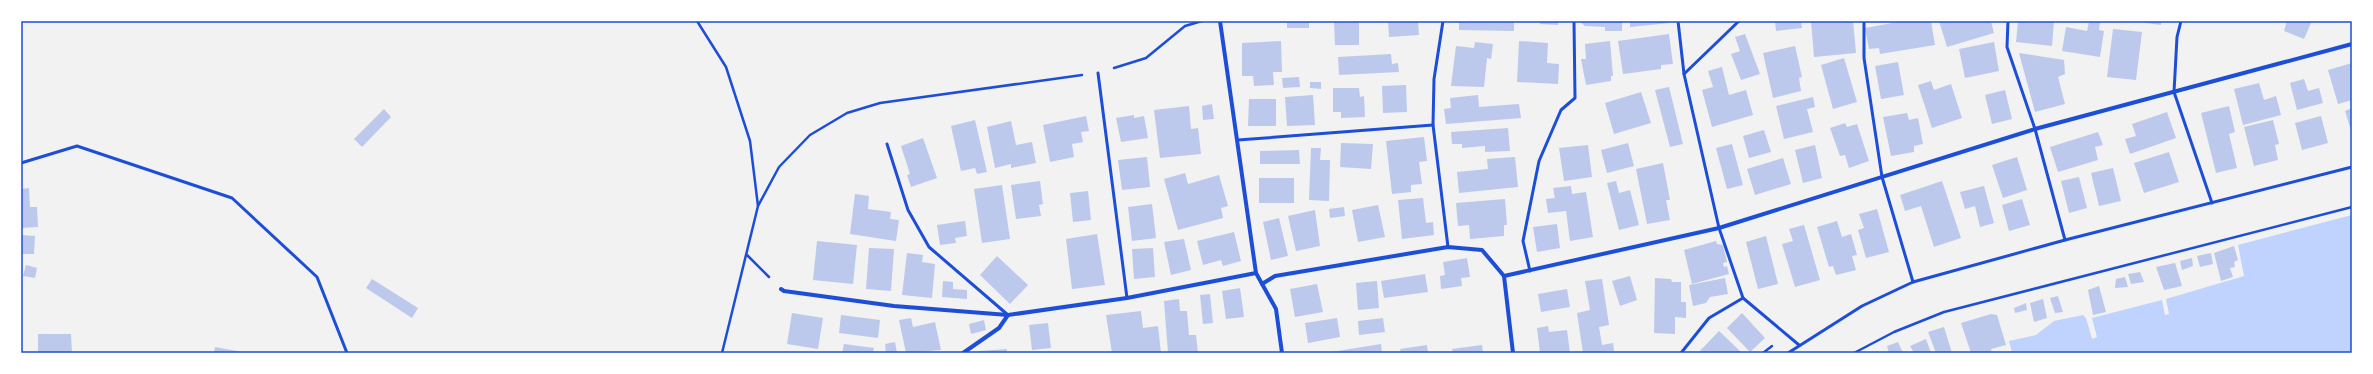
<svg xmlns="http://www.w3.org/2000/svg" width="2373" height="374" viewBox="0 0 2373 374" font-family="'DejaVu Sans',sans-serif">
<rect width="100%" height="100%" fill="#f2f2f2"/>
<!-- water -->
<polygon fill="#bfd3fe" points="2352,215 2352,353 2012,353 2009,341 2036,335 2054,321 2083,315 2086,318 2092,339 2097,337 2092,318 2162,300 2165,315 2169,314 2166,299 2244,276 2238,245"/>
<!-- building -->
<g fill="#bdc9ec">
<rect x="1287" y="21" width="22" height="7"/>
<polygon points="1334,21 1359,21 1359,45 1335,45"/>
<polygon points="1388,21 1418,21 1419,35 1389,37"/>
<polygon points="1459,21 1514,21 1514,31 1459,30"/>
<polygon points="1540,21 1558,21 1558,25 1540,24"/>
<polygon points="1579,21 1622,21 1622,31 1605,31 1605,27 1585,26"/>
<polygon points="1630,21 1669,21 1669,23 1630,27"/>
<polygon points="1775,21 1801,21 1802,28 1776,31"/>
<polygon points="1811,21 1853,21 1856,53 1814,57"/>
<polygon points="1903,21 1931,21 1935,45 1880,54 1879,48 1869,49 1865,28"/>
<polygon points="1939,21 1991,21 1994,33 1947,47"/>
<polygon points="2018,21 2054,21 2052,46 2016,42"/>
<polygon points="2089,21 2100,22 2099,30 2104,31 2100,57 2062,51 2066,27 2087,31"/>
<polygon points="2132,21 2161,21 2161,25"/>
<polygon points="2287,21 2306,21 2311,23 2304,39 2284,31"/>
<polygon points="2113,29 2142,32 2136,80 2107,77"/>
<polygon points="1669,34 1673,64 1661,65 1661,69 1623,74 1618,41"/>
<polygon points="1745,34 1760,74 1741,80 1731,54 1740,51 1735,37"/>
<polygon points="1281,41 1282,72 1273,72 1274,85 1254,86 1253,76 1242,76 1242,43"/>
<polygon points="1519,41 1548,43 1547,63 1559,64 1558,84 1517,82"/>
<polygon points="1610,41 1613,76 1611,76 1611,81 1586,85 1581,59 1586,59 1585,44"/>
<polygon points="1475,42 1493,44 1491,59 1487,58 1484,87 1451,86 1456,46 1474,48"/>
<polygon points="1994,42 1999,71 1965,78 1959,49"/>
<polygon points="1795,46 1802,77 1799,78 1801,91 1773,98 1763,53"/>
<polygon points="2019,53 2064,60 2065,74 2058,77 2065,104 2035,112"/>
<polygon points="1391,54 1392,64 1398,63 1399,72 1339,75 1338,57"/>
<polygon points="1844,58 1857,102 1833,109 1821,65"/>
<polygon points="1898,62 1904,95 1881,99 1875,66"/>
<polygon points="2352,63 2352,100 2338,104 2328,70"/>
<polygon points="1722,67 1729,95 1746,90 1753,115 1712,127 1702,90 1713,87 1708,71"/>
<polygon points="1299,77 1300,87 1283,88 1282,78"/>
<polygon points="2304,79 2308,91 2319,88 2323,103 2297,110 2290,83"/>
<polygon points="1931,81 1934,90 1951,84 1962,118 1932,128 1918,85"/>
<polygon points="1310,82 1321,82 1321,89 1310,88"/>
<polygon points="2259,83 2264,100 2276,96 2281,115 2243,125 2234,89"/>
<polygon points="1406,85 1407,112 1383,113 1382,86"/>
<polygon points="1669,87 1683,144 1670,147 1655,90"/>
<polygon points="1333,88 1359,88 1360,97 1364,96 1365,117 1341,118 1341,112 1333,112"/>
<polygon points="2005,90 2012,119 1992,124 1985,95"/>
<polygon points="1641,92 1651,123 1614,134 1605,103"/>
<polygon points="1313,95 1315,125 1287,126 1285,97"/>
<polygon points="1478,95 1479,107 1519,104 1521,118 1446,124 1444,109 1451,108 1450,98"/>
<polygon points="1813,97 1815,107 1807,109 1813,132 1784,139 1776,106"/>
<polygon points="1249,99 1276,99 1276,126 1248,126"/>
<polygon points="1212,104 1214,119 1203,120 1202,106"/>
<polygon points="1189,106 1191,129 1198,128 1201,154 1160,158 1154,110"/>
<polygon points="2229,106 2235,132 2229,134 2237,168 2216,173 2201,113"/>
<polygon points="2352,108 2352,134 2345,111"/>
<polygon points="384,109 391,117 362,147 354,139"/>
<polygon points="2167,112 2176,138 2130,154 2125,139 2136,136 2132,124"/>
<polygon points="1907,113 1909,120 1918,118 1923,144 1914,146 1914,152 1891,156 1883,117"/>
<polygon points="1134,115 1134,118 1144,116 1148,138 1121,142 1116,118"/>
<polygon points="1086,116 1089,131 1081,132 1083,142 1072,144 1074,157 1050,162 1043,125"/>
<polygon points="2321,116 2328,143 2302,150 2295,123"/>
<polygon points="975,120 987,172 977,174 975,168 961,171 951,126"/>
<polygon points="2273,120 2279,144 2275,145 2278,160 2254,166 2244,127"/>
<polygon points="1011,121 1016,145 1032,142 1036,163 1011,168 1011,164 995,168 987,127"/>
<polygon points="1845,123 1847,127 1857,124 1869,161 1849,168 1845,155 1840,156 1830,128"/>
<polygon points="1508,128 1510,151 1485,152 1485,146 1462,148 1462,144 1452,144 1451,132"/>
<polygon points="1764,130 1771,152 1749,158 1743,136"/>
<polygon points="2098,132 2103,145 2095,147 2098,160 2058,172 2050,147"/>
<polygon points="1424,137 1427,161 1419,162 1422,184 1411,185 1411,192 1392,194 1386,141"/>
<polygon points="923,138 937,178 911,187 907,175 910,174 901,146"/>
<polygon points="1341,143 1373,144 1371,169 1340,167"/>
<polygon points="1628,143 1634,166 1607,173 1601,150"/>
<polygon points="1732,144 1743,185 1727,189 1716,148"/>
<polygon points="1588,145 1592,177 1564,181 1559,148"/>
<polygon points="1815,145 1822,178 1803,183 1795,150"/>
<polygon points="1311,148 1321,148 1320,160 1330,160 1329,201 1309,200"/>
<polygon points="1299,150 1300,164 1260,164 1260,151"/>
<polygon points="2169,152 2179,182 2144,193 2134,163"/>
<polygon points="1147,157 1150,187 1122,190 1118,160"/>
<polygon points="1515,157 1518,187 1459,193 1457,172 1488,169 1487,159"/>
<polygon points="2017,157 2027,190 2003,198 1992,165"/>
<polygon points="1783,158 1791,184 1755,195 1747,169"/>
<polygon points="1663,163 1670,200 1666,200 1670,220 1647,224 1636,169"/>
<polygon points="2113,168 2121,201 2099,206 2091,173"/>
<polygon points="1185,173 1188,184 1219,175 1228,206 1221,208 1223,218 1178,230 1164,179"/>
<polygon points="2079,177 2087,208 2069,213 2061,181"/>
<rect x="1259" y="178" width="35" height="25"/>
<polygon points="1040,181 1043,204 1039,205 1041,216 1016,219 1011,185"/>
<polygon points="1616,181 1619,193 1630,190 1639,225 1619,230 1607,183"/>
<polygon points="1942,181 1961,238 1934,247 1921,206 1905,211 1900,195"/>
<polygon points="1002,185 1010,239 982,243 974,189"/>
<polygon points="1571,186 1572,194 1586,192 1593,237 1570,241 1566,211 1548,213 1546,199 1555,198 1553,188"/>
<polygon points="1984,186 1994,223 1980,227 1975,206 1965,209 1960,192"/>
<polygon points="29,188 30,207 37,207 38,227 21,228 21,189"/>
<polygon points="1088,191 1091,220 1073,222 1070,193"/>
<polygon points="855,194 869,196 868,209 891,212 890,219 899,220 896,241 850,234"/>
<polygon points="1423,198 1426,223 1433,222 1434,235 1402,239 1398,200"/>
<polygon points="1505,199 1507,225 1504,225 1504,236 1470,239 1469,225 1458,226 1456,203"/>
<polygon points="2022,199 2030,225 2009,231 2002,205"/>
<polygon points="1152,204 1156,238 1132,241 1128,207"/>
<polygon points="1378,205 1385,237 1358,242 1352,210"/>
<polygon points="1344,207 1345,216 1330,218 1329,209"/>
<polygon points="1877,209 1889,252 1866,258 1858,230 1864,228 1859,214"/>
<polygon points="1315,210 1320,246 1296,251 1288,216"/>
<polygon points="1279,218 1288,256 1271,260 1263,222"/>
<polygon points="965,221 967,236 955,238 956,243 940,245 937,225"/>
<polygon points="1837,221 1842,237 1851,234 1857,255 1852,256 1856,270 1836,275 1833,266 1829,267 1817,227"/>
<polygon points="1557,224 1560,248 1537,252 1533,227"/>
<polygon points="1804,225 1820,280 1795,287 1782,244 1793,241 1789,229"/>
<polygon points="1234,232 1241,261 1223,266 1221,260 1203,265 1197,241"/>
<polygon points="1097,234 1105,285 1072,289 1066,239"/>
<polygon points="21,235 35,236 34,254 21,254"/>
<polygon points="1766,236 1778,284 1758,289 1746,242"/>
<polygon points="1184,239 1191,270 1171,275 1164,242"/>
<polygon points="817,241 857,245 853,284 813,280"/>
<polygon points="1716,241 1717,244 1723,245 1727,262 1723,263 1724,267 1727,266 1729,274 1692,284 1684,250"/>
<polygon points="2234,246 2238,260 2234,262 2235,267 2230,268 2233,277 2221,281 2214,253"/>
<polygon points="869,248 894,249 891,291 866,289"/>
<polygon points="1153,248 1155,277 1134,279 1132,249"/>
<polygon points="907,253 923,255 922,262 935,264 932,298 902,295"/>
<polygon points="2211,253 2213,264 2200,267 2197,256"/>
<polygon points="997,256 1028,285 1010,304 980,275"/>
<polygon points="1467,258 1470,277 1461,278 1462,286 1441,289 1440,276 1445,275 1443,262"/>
<polygon points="2192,258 2193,266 2182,270 2180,261"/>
<polygon points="2175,263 2182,286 2164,290 2156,267"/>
<polygon points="26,265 37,268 35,278 23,276"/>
<polygon points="2140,272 2144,282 2131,284 2128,274"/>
<polygon points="1425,274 1428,292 1384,298 1381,281"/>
<polygon points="1630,276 1637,300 1620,306 1612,281"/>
<polygon points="2125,277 2128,287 2115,288 2116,279"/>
<polygon points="1655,278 1671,279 1672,282 1681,282 1681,302 1686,302 1686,318 1675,317 1675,334 1654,333"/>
<polygon points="1725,278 1728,294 1710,297 1706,303 1693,306 1689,285"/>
<polygon points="372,279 418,308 412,318 366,288"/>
<polygon points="1602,279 1609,325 1599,327 1602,345 1613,343 1614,351 1583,353 1577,313 1590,310 1585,281"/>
<polygon points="943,281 953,282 953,289 967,290 967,299 942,297"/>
<polygon points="1377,281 1379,308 1358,310 1356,283"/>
<polygon points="1317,284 1323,312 1295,317 1290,289"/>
<polygon points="2099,286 2106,312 2093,315 2088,290"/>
<polygon points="1240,288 1244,317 1226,319 1222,291"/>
<polygon points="1567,289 1570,307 1541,312 1538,294"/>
<polygon points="1210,294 1213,323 1203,324 1200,295"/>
<polygon points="2058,296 2063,312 2055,313 2050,298"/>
<polygon points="1179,299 1180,311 1187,311 1189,335 1196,335 1198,353 1168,353 1164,301"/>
<polygon points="2043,299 2047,318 2034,322 2030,303"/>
<polygon points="2026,303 2027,310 2015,313 2014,308"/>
<polygon points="1141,311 1143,328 1158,326 1161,353 1112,353 1106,315"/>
<polygon points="792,313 823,318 818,349 787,344"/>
<polygon points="1742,313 1765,338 1750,352 1727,328"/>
<polygon points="1991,314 1997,315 2006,345 1991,349 1992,353 1971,353 1961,323"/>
<polygon points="841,315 880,320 878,338 839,333"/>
<polygon points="911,318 913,327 935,322 941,350 906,353 899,320"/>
<polygon points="1337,318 1340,337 1308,343 1305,323"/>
<polygon points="1383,318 1385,332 1359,335 1358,321"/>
<polygon points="984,320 986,330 971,334 969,324"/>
<polygon points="1048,323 1051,348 1032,350 1029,325"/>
<polygon points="1548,326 1549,332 1567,330 1570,353 1540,353 1537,328"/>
<polygon points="1944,327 1952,353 1936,353 1928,332"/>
<polygon points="1719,331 1741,352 1740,353 1698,353"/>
<polygon points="38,334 71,334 72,353 38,353"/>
<polygon points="1926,339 1931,353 1914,353 1910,346"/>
<polygon points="895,342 897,353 886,353 885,344"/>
<polygon points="1898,342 1903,353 1889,353 1887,346"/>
<polygon points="844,344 874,348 873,353 842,353"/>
<polygon points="1381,344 1382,353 1331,353 1331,352"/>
<polygon points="1427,345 1428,353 1401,353 1400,349"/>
<polygon points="1482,345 1483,353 1453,353 1452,349"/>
<polygon points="215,347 243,352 243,353 214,353"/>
<polygon points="1007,349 1007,353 979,353 979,351"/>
</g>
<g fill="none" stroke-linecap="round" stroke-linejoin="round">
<!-- path -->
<g stroke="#1d4ed8" stroke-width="2.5">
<polyline points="697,21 726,67 750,141 758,206"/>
<polyline points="1114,68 1146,58 1185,26 1202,21"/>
<polyline points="747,255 769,277"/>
<polyline points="722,353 758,206 779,167 810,135 847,113 880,103 1082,75"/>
<polyline points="1763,353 1772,346"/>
<polyline points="1854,353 1894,332 1944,312 2352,207"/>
</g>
<!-- service -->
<g stroke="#1d4ed8" stroke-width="3">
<polyline points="1443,21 1434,79 1433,125 1448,247"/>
<polyline points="1678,21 1684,74 1719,228 1743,298 1799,345"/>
<polyline points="1864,21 1864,58 1882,177 1913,282"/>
<polyline points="2008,21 2007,47 2035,129 2065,240"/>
<polyline points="2181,21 2177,37 2174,92 2212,203"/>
<polyline points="1098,73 1127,298"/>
<polyline points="1684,74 1739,21"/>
<polyline points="1238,140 1433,125"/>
<polyline points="887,144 908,210 929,247 1008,315"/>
<polyline points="21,163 77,146 232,198 317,277 347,353"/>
<polyline points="1530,271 1523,241 1539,161 1561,110 1575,98 1574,21"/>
<polyline points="1681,353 1709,318 1743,298"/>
<polyline points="1788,353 1862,306 1913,282 2065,240 2352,167"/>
</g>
<!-- minor -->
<g stroke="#1d4ed8" stroke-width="4">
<polyline points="1220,21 1256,273 1276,309 1282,353"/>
<polyline points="1262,284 1275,276 1448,247 1482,250 1504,276"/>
<polyline points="781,289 784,291 894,306 1008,315 1127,298 1256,273"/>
<polyline points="963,353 999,328 1008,315"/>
<polyline points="1513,353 1504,276 1719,228 2035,129 2352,44"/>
</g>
</g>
<!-- border -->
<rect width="2373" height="374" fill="none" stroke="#ffffff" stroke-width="44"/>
<rect x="22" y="22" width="2329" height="330" fill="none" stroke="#1d4ed8" stroke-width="1.5"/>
</svg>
